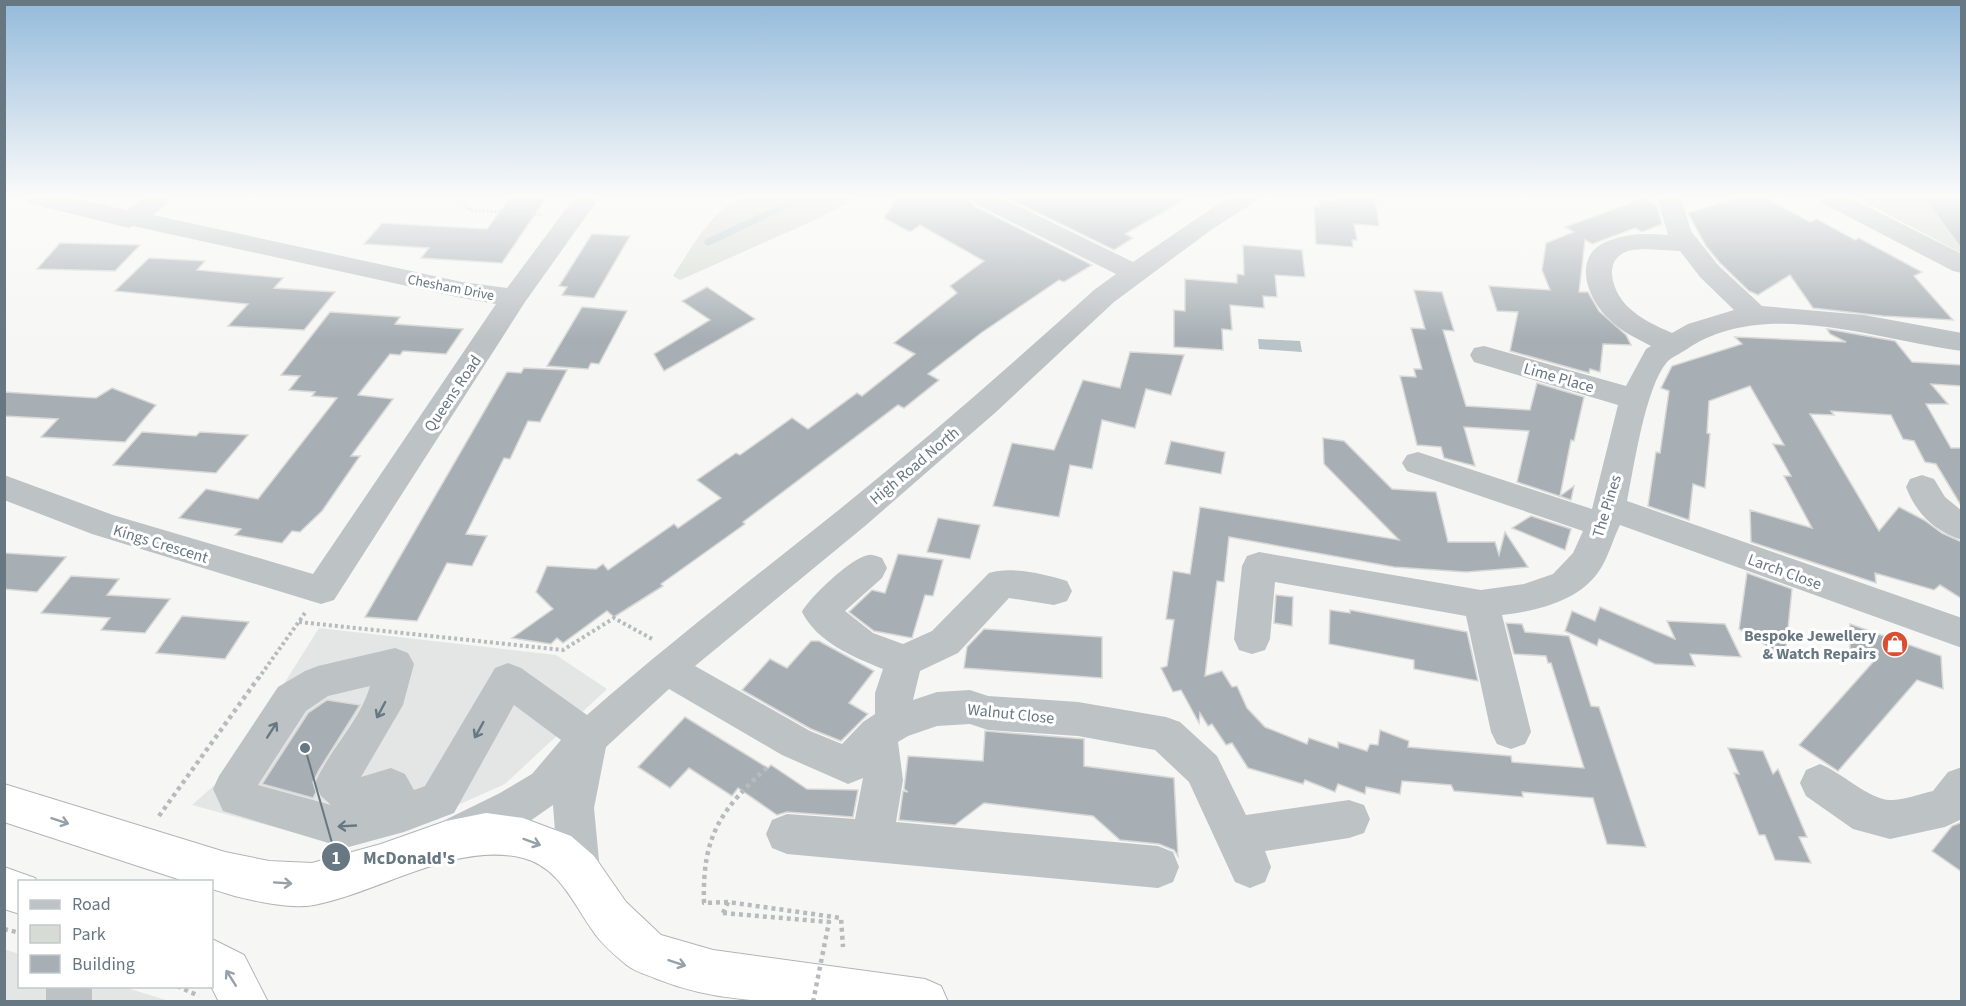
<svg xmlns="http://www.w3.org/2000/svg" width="1966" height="1006" viewBox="0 0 1966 1006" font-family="'Source Sans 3',sans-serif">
<rect width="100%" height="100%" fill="#f6f6f4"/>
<!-- built -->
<g fill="#e4e5e5">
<polygon points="319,628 556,655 607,689 505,784 422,821 344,846 192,805 227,774"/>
<polygon points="4,949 19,954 20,986 124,987 169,1001 5,1001"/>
</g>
<!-- green -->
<g fill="#d6dbd3">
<path d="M739 198H857L817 219 680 280 673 276C691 249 709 214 739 198Z"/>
<polygon points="1857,198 1961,198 1961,253"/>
</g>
<!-- water -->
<polygon fill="#b7c3c7" points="1258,339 1300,341 1302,352 1259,349"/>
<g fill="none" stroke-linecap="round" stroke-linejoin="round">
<!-- stream -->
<polyline stroke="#b7c3c7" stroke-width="7" points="708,242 802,198"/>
</g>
<!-- building -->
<g fill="#a7afb4" stroke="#d8d8d6" stroke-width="1.5">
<polygon points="510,198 546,198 502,263 421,258 429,248 364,244 382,223 487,229"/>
<polygon points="897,198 970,198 974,206 1092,265 1064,282 1059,280 981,333 928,374 939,380 904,408 898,405 743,522 745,524 661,584 663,586 614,617 607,611 563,643 557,638 551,644 512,638 553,609 536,592 547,566 596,569 603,564 608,570 674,524 678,528 721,498 697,480 736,453 740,455 792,418 808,429 857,393 862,396 915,354 894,343 957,293 950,286 984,261 920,225 910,232 884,218"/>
<polygon points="1008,198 1188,198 1125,234 1133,238 1114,250"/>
<polygon points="1338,198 1375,198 1379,226 1354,224 1357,240 1352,240 1353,247 1316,244 1314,206 1320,207 1319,200 1338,201"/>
<polygon points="1644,198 1657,206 1662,224 1642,232 1635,228 1592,244 1585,240 1579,292 1588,292 1599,311 1626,335 1631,345 1603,344 1600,372 1590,369 1589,373 1510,351 1518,312 1497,311 1489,286 1550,290 1542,270 1546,243 1574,232 1565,227"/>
<polygon points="1738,198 1766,198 1810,222 1817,219 1855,240 1859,238 1922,272 1914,276 1953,320 1883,316 1813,308 1790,275 1758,295 1749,291 1720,263 1706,246 1688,213"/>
<polygon points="1924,198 1962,199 1961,248"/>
<polygon points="592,234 630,236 594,298 562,295 567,287 559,286"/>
<polygon points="60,243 140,245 115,271 37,269"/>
<polygon points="1243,245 1302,250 1305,277 1275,275 1277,297 1263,296 1264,308 1230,305 1232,330 1222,329 1223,350 1174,347 1174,310 1185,311 1185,279 1237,283 1237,274 1244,275"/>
<polygon points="149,258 205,261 197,270 283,278 274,288 335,292 304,330 228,326 248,304 115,291"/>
<polygon points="707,287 755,319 664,371 654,354 710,320 682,301"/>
<polygon points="1414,290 1442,292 1454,331 1443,330 1466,406 1530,410 1537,383 1584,397 1574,441 1571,440 1560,496 1574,486 1571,500 1517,482 1529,431 1464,427 1475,466 1444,458 1441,447 1417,445 1400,376 1416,377 1414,369 1422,369 1411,328 1425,329"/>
<polygon points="582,307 627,311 599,364 591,363 588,369 547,366"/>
<polygon points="330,312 400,317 395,324 463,329 446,354 403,351 400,355 390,354 358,395 393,399 351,456 360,456 322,511 300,532 292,531 282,543 235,535 241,529 179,518 206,489 258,499 337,398 312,396 315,392 289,390 300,376 281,375"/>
<polygon points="1827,329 1895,341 1912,362 1962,365 1962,386 1931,384 1948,404 1926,404 1951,448 1962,448 1962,507 1936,464 1925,462 1914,441 1903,439 1891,415 1831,411 1834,415 1810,414 1879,531 1899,507 1924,520 1942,533 1962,542 1962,599 1940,585 1934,590 1875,573 1876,583 1751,542 1750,510 1812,528 1784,476 1791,476 1773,444 1784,445 1750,386 1709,401 1707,433 1710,434 1705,488 1693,484 1689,520 1648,506 1656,452 1660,453 1669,391 1661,388 1672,366 1742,344 1735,337 1846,342 1830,334"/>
<polygon points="1130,352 1184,355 1171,395 1146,389 1135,428 1102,420 1092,469 1070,465 1059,517 993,506 1012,443 1054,450 1083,380 1120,388"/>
<polygon points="524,368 567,370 540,422 528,421 510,459 504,458 466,534 487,536 472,566 447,563 417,621 365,617 507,372 521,373"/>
<polygon points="112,388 156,405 125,442 41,437 58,419 4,416 4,392 96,398"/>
<polygon points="142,432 196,436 200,432 248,435 216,473 113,465"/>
<polygon points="1323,438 1344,441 1392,489 1436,492 1448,542 1495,542 1499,555 1505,532 1528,567 1466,572 1394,567 1229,537 1224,582 1217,581 1205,676 1222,671 1232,687 1237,686 1247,708 1265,727 1307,744 1309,738 1338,748 1338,742 1367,751 1370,744 1378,745 1380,730 1409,741 1408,747 1511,756 1512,762 1584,768 1551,663 1548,663 1546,656 1514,654 1506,623 1522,624 1525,632 1569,636 1591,706 1599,707 1646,847 1607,844 1593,798 1522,792 1523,797 1454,791 1451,785 1402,781 1400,794 1366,787 1365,794 1338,784 1335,792 1305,780 1303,784 1248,768 1232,743 1226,745 1212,724 1208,726 1200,713 1199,723 1181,690 1173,692 1161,668 1167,666 1174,620 1166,619 1173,571 1190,574 1200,507 1399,540 1324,464"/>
<polygon points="1171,441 1225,452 1221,474 1165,464"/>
<polygon points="1531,516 1571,529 1565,550 1512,528"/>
<polygon points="938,518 980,525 970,559 927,552"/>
<polygon points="4,553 66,557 37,592 4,589"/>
<polygon points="898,554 943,560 933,596 925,595 912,638 874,631 849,612 872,590 885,593"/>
<polygon points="1747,573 1792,589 1785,657 1739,629"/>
<polygon points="71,576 119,579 107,595 170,599 145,633 101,630 110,618 41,613"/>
<polygon points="1276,595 1293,597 1292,626 1274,623"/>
<polygon points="1600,607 1675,639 1667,621 1725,624 1741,657 1690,654 1695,666 1655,664 1599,639 1597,646 1565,631 1572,611 1595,621"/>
<polygon points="1330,610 1350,613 1350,610 1467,632 1478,681 1414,669 1414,660 1329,644"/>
<polygon points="182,616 249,622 225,659 156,653"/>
<polygon points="1850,624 1941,656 1943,689 1917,680 1838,771 1799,745 1874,661 1850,652"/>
<polygon points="984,629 1102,637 1102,678 964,668 967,647"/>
<polygon points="811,641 819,641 874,671 849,703 868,714 841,741 811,729 742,690 770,659 787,668"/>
<polygon points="327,700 360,705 319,770 313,782 316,792 313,798 262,784 308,713"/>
<polygon points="685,717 768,768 771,765 807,789 858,790 853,817 787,812 777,815 738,788 732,796 689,768 670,788 638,767"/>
<polygon points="985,731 1084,739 1084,766 1174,778 1178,856 1174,850 1159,844 1120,840 1093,816 984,803 955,825 899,820 903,791 908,792 904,789 908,756 983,761"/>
<polygon points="1728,748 1763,751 1773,774 1778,769 1807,837 1799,837 1811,863 1775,860 1765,835 1759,835 1734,773 1739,774"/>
<polygon points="1962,822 1962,872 1932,851 1952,826"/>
</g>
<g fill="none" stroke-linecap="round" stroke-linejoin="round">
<defs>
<g id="highway">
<path d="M4 784 225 852 269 861 312 863 381 844 446 821 486 813 523 818 571 836 594 856 626 902 661 935 713 950 925 979 941 986 948 1002C909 1002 870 1002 830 1002 769 1002 715 1002 657 979 648 975 636 972 628 966 616 956 601 944 593 931 573 903 559 867 523 858 455 841 381 892 314 905 287 910 238 898 212 889V882H187L4 822Z"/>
<polygon points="4,867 35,878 37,882 20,882 20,914 4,909"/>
<polygon points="212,939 244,955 268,1002 219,1002 211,986"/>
</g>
</defs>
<!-- highway casing -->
<use href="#highway" stroke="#b1b5b8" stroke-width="2"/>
<!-- path-far2 -->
<polyline stroke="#b8bbbd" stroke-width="3" stroke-dasharray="2 2" stroke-linecap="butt" points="456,198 464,202 469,210 543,215"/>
<!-- path-far1 -->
<g stroke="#b8bbbd" stroke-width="4" stroke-dasharray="3 3" stroke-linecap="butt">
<polyline points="299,622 563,650 614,618 654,640"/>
<polyline points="258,679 305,613"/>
</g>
<!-- path -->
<g stroke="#b8bbbd" stroke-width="4.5" stroke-dasharray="4 4" stroke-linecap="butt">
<polyline points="159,816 259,677"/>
<path d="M728 902 704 903C702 835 721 809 770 765"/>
<polyline points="723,913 728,902 841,918 843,947"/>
<polyline points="4,929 20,933"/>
<polyline points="177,986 199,996"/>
</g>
<!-- minor -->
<g fill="#bdc2c5" fill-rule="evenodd">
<polygon points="25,198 72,198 127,210 145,198 174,198 153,215 462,282 507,288 574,198 599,198 525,302 334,600 321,604 92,534 4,500 4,475 113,515 313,574 496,304 462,298 133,226 129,228 28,203"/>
<path d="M972 198H1002L1133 262 1227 198H1256L1253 203 1211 230 1114 302 996 412 865 526 695 666 810 731 842 744 863 722 875 714V693L883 669C853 657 817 642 802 612 809 598 853 556 869 555 873 554 878 557 882 558L887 568 882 578 845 611 873 633 903 644 932 631 989 573C1011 566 1044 574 1067 581L1072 591 1067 601 1054 605 1009 598 958 653 920 671 913 700 937 692 970 690 988 696 1078 702 1166 717 1180 722 1217 756 1246 815 1349 800 1364 805 1370 819 1364 833 1349 838 1265 851 1271 867 1265 882 1250 888 1235 882 1189 782 1155 750 1078 736 988 730 970 724 937 726 908 736 898 742 903 780 896 822 1158 846 1173 852 1179 867 1173 882 1158 888 787 854 772 848 766 834 772 820 787 814 855 819 863 778 848 784 782 755 669 689 606 747 594 808 600 871 594 886 579 892 564 886 558 871 553 805 530 821 458 855 443 849 437 835 443 821 500 793 532 774 561 740 514 705 454 813 404 832 345 848 223 811 213 789 219 776 278 687 305 671 318 666 395 648 408 653 414 664 403 705 361 777 391 768 405 774 414 790 425 786 495 668 508 663 521 668 587 715C669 643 755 577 840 509 927 439 1011 365 1094 290L1116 274 975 204ZM370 686C360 721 330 749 315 783L321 796 331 805 258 785 306 711 328 696Z"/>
<path d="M1657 198H1681L1691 231 1718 265 1762 306 1864 315 1962 333V351C1877 340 1768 298 1690 347 1684 352 1673 356 1667 362 1645 388 1634 467 1627 501L1962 618V648L1620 525C1613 539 1609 555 1601 568 1581 601 1537 611 1502 615L1531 732 1525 744 1511 749 1497 744 1491 732 1466 616 1275 582 1270 639 1265 650 1252 654 1239 650 1234 639 1242 566 1247 556 1259 552 1481 590 1524 584 1553 574 1573 553 1583 531 1407 471 1402 463 1407 455 1418 452 1592 509 1618 405 1474 362 1470 355 1474 348 1484 346 1626 386 1646 349 1651 346C1636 338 1620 331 1608 318 1587 298 1571 255 1608 241 1627 233 1648 233 1668 235ZM1644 249 1680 251 1700 277 1734 310 1688 324 1672 333C1656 326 1641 319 1628 307 1613 293 1602 261 1626 252 1631 249 1638 250 1644 249Z"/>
<polygon points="1819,198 1850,198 1962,254 1962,273 1953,271 1822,203"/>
<path d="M1922 475 1934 479 1945 497 1962 511V540C1934 531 1916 513 1906 487L1910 479Z"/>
<path d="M1820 764C1841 772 1871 801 1891 800 1904 800 1919 794 1933 791L1948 772 1962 767V819L1945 827 1890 839 1853 829 1806 796 1800 783 1806 770Z"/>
<rect x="46" y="986" width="46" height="16"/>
</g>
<!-- highway -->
<use href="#highway" fill="#fff" fill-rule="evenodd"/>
<!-- path-bridge -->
<polyline stroke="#b8bbbd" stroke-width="4.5" stroke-dasharray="4 4" stroke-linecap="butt" points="723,913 829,922 813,1002"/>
</g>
<!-- one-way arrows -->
<defs><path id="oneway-shaft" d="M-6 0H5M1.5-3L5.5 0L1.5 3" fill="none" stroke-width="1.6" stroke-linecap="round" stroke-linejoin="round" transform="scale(1.5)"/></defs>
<g stroke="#677883">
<use href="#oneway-shaft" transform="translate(381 710) rotate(118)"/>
<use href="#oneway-shaft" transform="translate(272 730) rotate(-57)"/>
<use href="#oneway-shaft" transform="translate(479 730) rotate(119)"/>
<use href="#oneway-shaft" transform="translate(347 826) rotate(177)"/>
</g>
<g stroke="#95a0a8">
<use href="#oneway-shaft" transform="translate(60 821) rotate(18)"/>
<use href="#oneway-shaft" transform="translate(532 842) rotate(20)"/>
<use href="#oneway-shaft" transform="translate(283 883) rotate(4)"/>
<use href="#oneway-shaft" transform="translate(677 963) rotate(18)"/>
<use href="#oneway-shaft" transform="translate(231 978) rotate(-122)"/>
</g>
<!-- sky -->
<linearGradient id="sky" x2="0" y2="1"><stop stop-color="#94badb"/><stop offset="0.58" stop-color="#fbfbfa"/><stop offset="1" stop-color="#fbfbfa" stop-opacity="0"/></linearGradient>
<rect width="1966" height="339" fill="url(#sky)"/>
<!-- icons -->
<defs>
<symbol id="shop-disc" viewBox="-11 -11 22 22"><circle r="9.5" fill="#d85032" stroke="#fff"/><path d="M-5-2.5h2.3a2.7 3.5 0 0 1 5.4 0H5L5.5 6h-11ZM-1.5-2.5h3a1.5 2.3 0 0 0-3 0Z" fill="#fff"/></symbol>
</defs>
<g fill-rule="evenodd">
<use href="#shop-disc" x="1880" y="629" width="30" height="30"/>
</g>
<g text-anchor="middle" stroke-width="6" stroke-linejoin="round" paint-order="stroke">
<!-- far-street labels -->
<g font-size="14" fill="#677883" stroke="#fff">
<text transform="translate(451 287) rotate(11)" y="5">Chesham Drive</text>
</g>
<!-- street labels -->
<g font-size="16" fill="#677883" stroke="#fff">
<text transform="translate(1559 377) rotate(16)" y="6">Lime Place</text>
<text transform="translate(452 393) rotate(-56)" y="6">Queens Road</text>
<text transform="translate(914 465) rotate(-40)" y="6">High Road North</text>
<text transform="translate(1606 506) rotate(-73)" y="6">The Pines</text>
<text transform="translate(161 543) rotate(17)" y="6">Kings Crescent</text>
<text transform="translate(1785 571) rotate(20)" y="6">Larch Close</text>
<text transform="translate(1011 713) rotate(6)" y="6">Walnut Close</text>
</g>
<!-- poi labels -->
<g font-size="16" font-weight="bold" fill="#677883" stroke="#fff" text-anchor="end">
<text x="1876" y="641">Bespoke Jewellery<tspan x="1876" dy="18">&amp; Watch Repairs</tspan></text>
</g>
</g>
<!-- callouts -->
<path fill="none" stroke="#677883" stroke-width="2" d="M305 748L336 857"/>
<g fill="#677883" stroke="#fff" stroke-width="2">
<circle cx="305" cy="748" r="6"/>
<circle cx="336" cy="857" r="15"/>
</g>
<g font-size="18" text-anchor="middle" font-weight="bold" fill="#fff">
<text x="336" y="864">1</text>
</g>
<g font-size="18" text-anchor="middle" font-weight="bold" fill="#677883" stroke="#fff" stroke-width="6" stroke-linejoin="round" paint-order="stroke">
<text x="409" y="864">McDonald's</text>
</g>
<!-- border -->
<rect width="1966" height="1006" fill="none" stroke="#677883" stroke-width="12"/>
<!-- legend -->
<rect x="18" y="880" width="195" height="108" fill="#ffffff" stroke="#c2c9cd" stroke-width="1.5"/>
<rect x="30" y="900" width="30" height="9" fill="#bdc2c5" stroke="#c2c9cd" stroke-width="1.5"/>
<text x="72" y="910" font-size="18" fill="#677883">Road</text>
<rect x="30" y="925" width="30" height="18" fill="#d6dbd3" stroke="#c2c9cd" stroke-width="1.5"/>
<text x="72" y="940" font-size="18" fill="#677883">Park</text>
<rect x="30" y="955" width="30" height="18" fill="#a7afb4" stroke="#c2c9cd" stroke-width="1.5"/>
<text x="72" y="970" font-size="18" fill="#677883">Building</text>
</svg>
